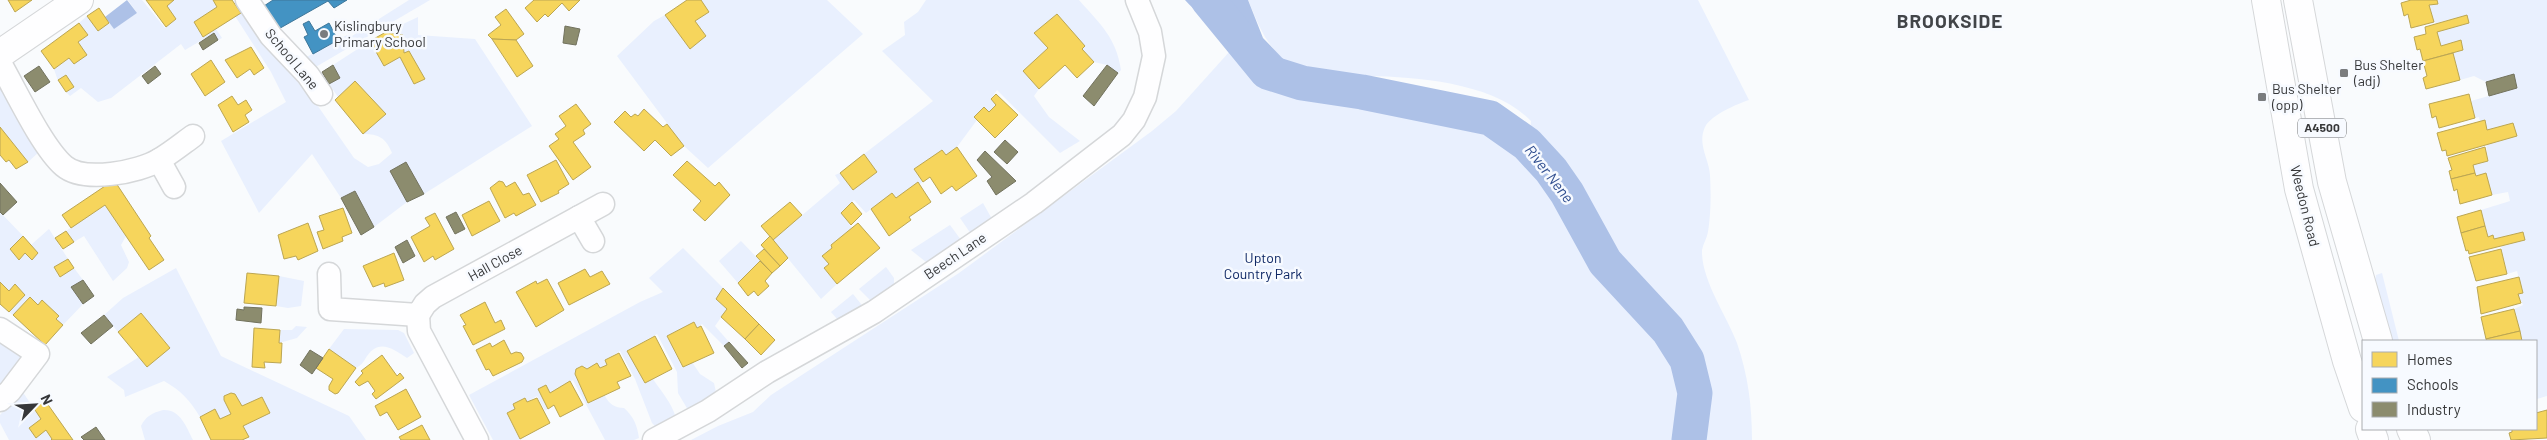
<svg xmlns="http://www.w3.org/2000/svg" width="2547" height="440" viewBox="0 0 2547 440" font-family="Barlow,sans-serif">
<rect width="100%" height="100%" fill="#f9fbfd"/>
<!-- green -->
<g fill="#e9f0fe">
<polygon points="128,0 142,0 165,28 176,19 167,6 174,0 213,0 217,7 194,22 203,37 216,29 222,38 218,40 214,33 185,50 181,44 111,98 98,102 81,88 70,96 66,92 74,87 58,81 54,69 69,58 74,64 87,55 78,42 87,35 79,23 87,16 98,31 109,23 115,28 137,13"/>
<polygon points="409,0 430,0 314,68 303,59 347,35 352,36"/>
<polygon points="701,0 827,0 863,34 708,168 684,146 617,56 654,21 665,15 690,49 706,36 695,21 709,12"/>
<path d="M926 0H1079C1100 24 1116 37 1121 70L1118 73 1107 65 1094 62 1082 49 1085 46 1057 14 1034 33 1048 48 1024 72 1039 89 1034 96 1049 117 1080 141 1060 153 997 90 991 99 996 105 989 112 984 107 975 117 977 120 957 147 946 155 942 150 914 169 923 182 896 198 892 193 866 213 854 200 841 212 852 228 831 245 832 248 823 256 829 264 824 269 837 284 821 299 773 240 840 183 835 175 840 173 853 190 877 172 864 154 933 101 882 51 905 35 904 22 918 12Z"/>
<path d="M1248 0H1698L1749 100C1737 104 1711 115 1705 127 1697 144 1709 159 1710 175 1711 194 1711 213 1708 232 1707 238 1703 244 1702 250 1701 280 1727 316 1737 343 1748 375 1752 406 1752 440H1699L1702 385 1690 352 1656 305 1608 252 1579 195 1557 165 1530 138 1531 121C1495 83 1419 77 1369 76 1349 76 1304 77 1288 63 1266 46 1258 24 1248 0Z"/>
<path d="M2437 0H2547V396L2537 399 2536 341H2522L2514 309 2523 305 2518 294 2523 293 2517 271 2507 274 2501 246 2524 240 2523 232 2494 239 2493 236 2488 237 2481 210 2510 201 2508 192 2492 195 2486 174 2476 176 2473 165 2488 161C2485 147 2488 134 2485 121L2480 122 2479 117 2475 118 2471 101 2517 88 2513 74 2486 82 2474 76 2460 80 2453 53 2463 50 2461 41 2441 46 2437 32 2467 15 2437 23 2434 22 2429 5 2438 4Z"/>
<path d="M241 13 255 22 284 67 313 99 354 158 368 167 379 164 392 153C386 138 379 134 363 134L385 114 355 82 338 97 329 84 340 78 333 65 370 41 400 57 414 84 425 79 409 51 404 53 403 35 386 32 418 17V35L475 39 532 126 424 194 406 162 390 171 407 202 374 227 355 191 341 198 312 154 259 213 221 141 286 102 271 72 235 16Z"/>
<polygon points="1230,51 1249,75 1269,88 1310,97 1490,118 1527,144 1551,170 1567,193 1605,262 1668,330 1687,360 1695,393 1689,440 691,440 718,426 753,412 771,395 959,273 1152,131 1176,111"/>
<polygon points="0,83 40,151 28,162 0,127"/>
<polygon points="983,203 992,219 971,234 960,218"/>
<polygon points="105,205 126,236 121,245 129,262 127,268 113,281 84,236 74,242 66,231"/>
<polygon points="0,212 23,236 10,249 19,259 25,253 32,260 38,253 31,245 49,229 68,259 54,267 60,277 74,268 83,280 71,287 83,304 63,325 56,319 58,316 42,300 38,305 30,297 13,315 9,312 25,295 15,284 9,291 0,282"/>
<polygon points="950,225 961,240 931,262 926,262 911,250"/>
<polygon points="741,241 760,261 738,283 719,261"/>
<path d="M683 248 723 288 716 299 727 309 715 326 729 342 724 346 702 324 697 328 694 322 667 337 682 367 692 362 700 374 714 383 717 397 688 410 678 393 677 372 657 334 627 351 645 383 653 379C662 393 671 401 676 418L657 428 652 423 635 379 620 351 605 360 607 365 600 368 597 364 587 369 582 366 601 396H605C609 404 615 408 624 408 634 417 637 425 639 438L634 440H605L573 380 550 393 548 409 545 411 537 396 527 402 525 398 513 404 515 409 507 414 520 440H493L469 395 640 302 663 292 649 278Z"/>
<polygon points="886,267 894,278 894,290 873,303 859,289"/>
<path d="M176 268 221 356 349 416 366 440H250L243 426 242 406 235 394 225 396 224 400 231 414 220 419 215 409 200 417C190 400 180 390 164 381L125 397 124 390 107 377 139 357 147 367 170 347 141 313 118 332 104 315 123 298Z"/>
<polygon points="2382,273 2399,341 2390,341 2374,288 2376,275"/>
<polygon points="279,276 304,281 301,306 288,308 276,306"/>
<polygon points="853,294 865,309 838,320 831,312"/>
<polygon points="296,326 307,327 297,338 279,343 280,330 292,330"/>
<path d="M344 329 398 330 404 333 414 353 407 358C392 348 379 339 367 356 364 361 362 365 356 368L329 349Z"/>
<polygon points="0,333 23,357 0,392"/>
<polygon points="22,391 41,419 29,428 36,437 46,430 52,439 51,440 9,440 0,423 0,415"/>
<path d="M163 410C180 409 186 426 193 440H145L141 426C146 416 152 413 163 410Z"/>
</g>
<!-- water -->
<g fill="#adc1e7">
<polygon points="127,0 137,13 114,29 105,17"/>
<path d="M1185 0H1248L1263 38 1289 65 1283 91C1242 81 1241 61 1219 32 1210 20 1195 12 1185 0Z"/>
</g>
<!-- homes -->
<g fill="#f6d55c" stroke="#bca652">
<polygon points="8,0 32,0 15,12"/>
<polygon points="146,0 174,0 167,6 176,19 166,27"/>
<polygon points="213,0 232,0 241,13 203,37 194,22 217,7"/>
<polygon points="534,0 580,0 569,11 562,3 548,17 545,14 537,22 525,8"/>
<polygon points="687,0 701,0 709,12 695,21 706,36 690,49 665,15"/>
<polygon points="2411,0 2437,0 2438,4 2429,5 2434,22 2411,28 2408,14 2404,16 2401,3"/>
<polygon points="99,8 109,23 98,31 87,16"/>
<polygon points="506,9 524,34 516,40 492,39 488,35 501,25 495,17"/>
<polygon points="1057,14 1085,46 1082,49 1094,62 1077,78 1065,65 1039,89 1023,71 1048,48 1034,33"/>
<polygon points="2467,15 2469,23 2437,32 2441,46 2461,40 2463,50 2423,61 2420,49 2417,50 2414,37 2426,34 2425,27"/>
<polygon points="79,23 88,35 78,42 87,55 74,64 69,58 54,69 41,51"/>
<polygon points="386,32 403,35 404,53 409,51 425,79 414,84 400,57 384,66 370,41"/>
<polygon points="492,39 516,40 533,66 517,77"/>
<polygon points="251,47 264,68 254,75 250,69 237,78 225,60"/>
<polygon points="2453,53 2460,80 2426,89 2423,78 2427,76 2423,61"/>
<polygon points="211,60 225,82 205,96 191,74"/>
<polygon points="66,75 74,87 66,92 58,80"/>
<polygon points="355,81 386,114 363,134 335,100"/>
<polygon points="996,94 1018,115 995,138 974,117 984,107 989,112 996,105 991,99"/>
<polygon points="2469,94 2475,118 2439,128 2436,116 2432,118 2429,104"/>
<polygon points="232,96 238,105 246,100 252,110 245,115 249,122 233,132 218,105"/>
<polygon points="576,104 591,124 583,130 585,134 573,142 591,167 573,180 549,146 559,139 555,134 566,126 559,116"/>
<polygon points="644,109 663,127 667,124 684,146 671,156 655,140 644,151 614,122 625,111 631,117 635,114 638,116"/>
<polygon points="2485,120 2487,130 2513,123 2517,136 2447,156 2446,150 2442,151 2437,133"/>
<polygon points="0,127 28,162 16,169 9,160 6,162 0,155"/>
<polygon points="957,147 977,176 956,191 952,186 941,194 930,177 923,182 914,169 942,150 946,155"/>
<polygon points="2485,147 2488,161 2473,165 2475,173 2451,179 2449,171 2452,170 2448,158"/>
<polygon points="864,154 877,172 853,190 840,173"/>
<polygon points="556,160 569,184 558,191 559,193 541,202 527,175"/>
<polygon points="687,161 715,186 719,182 730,195 705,221 693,210 701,201 673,175"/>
<polygon points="2475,173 2476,176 2486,173 2492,195 2460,204 2457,189 2454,191 2451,179"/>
<polygon points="114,180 151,236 149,238 164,260 149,270 105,205 71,228 62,215"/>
<polygon points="499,181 503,182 506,187 515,182 523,195 529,193 536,205 516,216 514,213 505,218 490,188"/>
<polygon points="918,182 931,202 909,217 911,220 889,236 871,209 892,193 896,198"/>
<polygon points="489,201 500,221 472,236 462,215"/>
<polygon points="790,202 802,215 773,240 761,226"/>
<polygon points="852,202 862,214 851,225 841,213"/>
<polygon points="343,208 352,233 342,237 343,241 323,249 317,232 324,230 319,216"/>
<polygon points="2481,210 2485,226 2461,233 2457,217"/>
<polygon points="435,213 454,249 435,260 433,256 424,262 411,237 430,226 425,218"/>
<polygon points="308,223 318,251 298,260 296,256 284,259 278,235"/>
<polygon points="858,223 880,248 837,284 824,268 829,264 822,256 832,248 831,245"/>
<polygon points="2485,226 2488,237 2493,235 2494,239 2523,232 2525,240 2469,254 2468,250 2466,251 2461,233"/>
<polygon points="66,231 74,242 63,249 55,238"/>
<polygon points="23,236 38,253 32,260 25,253 19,260 10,249"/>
<polygon points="770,236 788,258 780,266 761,245"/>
<polygon points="764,249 780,266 772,273 756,256"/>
<polygon points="2501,249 2507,274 2476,281 2469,257"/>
<polygon points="394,253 404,280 385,287 384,283 373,287 363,266"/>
<polygon points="68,259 74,268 60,277 54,267"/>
<polygon points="760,261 772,273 765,281 769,286 758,296 754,291 748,296 738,283"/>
<polygon points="585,269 590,277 602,271 610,284 569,305 558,283"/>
<polygon points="247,273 279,276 276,306 244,303"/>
<polygon points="2519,277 2523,293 2518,294 2521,303 2481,314 2477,287"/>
<polygon points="547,279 564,310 536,327 516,292 536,281 537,284"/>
<polygon points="0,282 9,291 15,284 25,295 9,312 0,304"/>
<polygon points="723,288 759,324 745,339 721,317 727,309 716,299"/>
<polygon points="30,297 38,305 42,300 59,316 56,319 63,325 45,345 13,315"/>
<polygon points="485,302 495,323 501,320 505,329 473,345 463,326 466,325 460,315"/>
<polygon points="2514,309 2520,331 2486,339 2481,317"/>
<polygon points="141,313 170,348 147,367 118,332"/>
<polygon points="694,322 697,328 701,326 714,353 683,367 667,336"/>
<polygon points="759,324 775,340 761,355 745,339"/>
<polygon points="254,328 280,330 279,343 282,343 281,363 264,362 265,368 252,367"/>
<polygon points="2520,331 2522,341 2487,341 2486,339"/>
<polygon points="655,336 672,369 645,383 627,351"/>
<polygon points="504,340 511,354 516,352 521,353 524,358 522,362 493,376 489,369 486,370 476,350 490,343 492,347"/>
<polygon points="329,349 356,368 338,393 335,394 329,390 329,386 333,379 316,368"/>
<polygon points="619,353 631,376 617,382 620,388 588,403 575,374 576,369 582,366 587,369 597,363 600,368 607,365 605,360"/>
<polygon points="382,355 397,376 400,373 404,378 376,399 372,394 375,391 368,381 359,386 355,382 363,373 361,371"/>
<polygon points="570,381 583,405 560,417 554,405 548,409 538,389 546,385 550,393"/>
<polygon points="406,389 421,417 398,430 387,412 380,416 375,406"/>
<polygon points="231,393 235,394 242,406 262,397 270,413 243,426 249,437 242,440 211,440 200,417 215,409 220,419 231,414 224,400 224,396"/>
<polygon points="525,398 527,402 537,398 550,423 520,439 507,413 515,409 513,404"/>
<polygon points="44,399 73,440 51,440 52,439 46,430 36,438 29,428 41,419 33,407"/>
<polygon points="2547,410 2547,438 2511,440 2509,433 2512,432 2512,429 2536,429 2536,413"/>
<polygon points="422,425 430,440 401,440 399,437"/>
</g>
<!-- schools -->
<g fill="#4393c3" stroke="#3f779a">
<polygon points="273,0 347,0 334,8 328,1 275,31 261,8"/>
<polygon points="309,21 315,31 329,23 338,40 313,54 304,37 308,35 303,24"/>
</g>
<!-- industry -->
<g fill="#8c8c6e" stroke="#72725e">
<polygon points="565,26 580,29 576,45 563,43"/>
<polygon points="214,33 218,40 203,50 199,43"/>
<polygon points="333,65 340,78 329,84 322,72"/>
<polygon points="1107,65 1118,73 1094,106 1083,96"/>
<polygon points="39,66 50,82 35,92 24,76"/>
<polygon points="155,66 161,74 148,84 142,76"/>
<polygon points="2514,74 2517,88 2489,96 2486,82"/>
<polygon points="1005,140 1018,152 1007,164 994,152"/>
<polygon points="985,151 1016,181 996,195 987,181 992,177 977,160"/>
<polygon points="406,162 424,194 407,202 390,171"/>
<polygon points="0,183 17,202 3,215 0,212"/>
<polygon points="355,191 374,227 361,235 341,198"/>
<polygon points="456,212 465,229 455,234 446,217"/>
<polygon points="407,240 415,256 403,263 395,247"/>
<polygon points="83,280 94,296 83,304 71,287"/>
<polygon points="244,307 262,308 261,323 236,320 237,309 244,310"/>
<polygon points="104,315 113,326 91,344 81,333"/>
<polygon points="729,342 748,363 742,368 724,346"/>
<polygon points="310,350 323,358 312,374 300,365"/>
<polygon points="96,427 105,440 84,440 81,437"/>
</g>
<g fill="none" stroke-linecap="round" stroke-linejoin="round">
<!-- river -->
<polyline stroke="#adc1e7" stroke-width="35" points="1208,0 1267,72 1302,83 1362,92 1490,118 1527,144 1551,170 1567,193 1605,262 1668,330 1687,360 1695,393 1689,440"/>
<defs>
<g id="street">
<polyline points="247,0 271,36 308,75 321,94"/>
<path d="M0 63C16 91 42 147 64 166 84 183 139 172 159 160 171 153 182 144 193 136"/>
<polyline points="159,160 174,187"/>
<polyline points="579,217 593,241"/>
<polyline points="329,274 330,309 418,315 425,304 433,297 603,204"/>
<polyline points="418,315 419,331 477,440"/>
<polyline points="0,329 38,354 10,391 0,400"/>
<polyline points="654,440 708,411 767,372 874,312 1034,203 1122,135 1134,120 1145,97 1154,56 1150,32 1137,0"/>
</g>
<polyline id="secondary" points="0,54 79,0"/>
<g id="highway">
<polyline points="2266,0 2299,189 2347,361 2363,408"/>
<polyline points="2298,0 2332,182 2378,341"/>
<polyline points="2370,429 2374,440"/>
<polyline points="2411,429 2416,440"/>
</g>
</defs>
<!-- street casing -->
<use href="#street" stroke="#d5d7d9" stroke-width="25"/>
<!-- secondary casing -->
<use href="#secondary" stroke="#d5d7d9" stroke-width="30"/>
<!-- highway casing -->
<use href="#highway" stroke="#d5d7d9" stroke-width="30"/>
<!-- street -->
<use href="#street" stroke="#fefeff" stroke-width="22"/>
<!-- secondary -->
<use href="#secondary" stroke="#fefeff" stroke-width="28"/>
<!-- highway -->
<use href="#highway" stroke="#fefeff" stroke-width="28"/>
</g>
<!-- markers -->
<g fill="#7a7c7e" stroke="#f7faff" stroke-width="2">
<circle cx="324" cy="34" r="5"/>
<rect x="2339" y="68" width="10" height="10" rx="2.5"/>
<rect x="2257" y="92" width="10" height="10" rx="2.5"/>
</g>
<g text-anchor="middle" stroke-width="5" stroke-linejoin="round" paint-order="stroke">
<!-- shield labels -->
<rect fill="#f7faff" stroke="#707274" stroke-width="1" x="2298" y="118.5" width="48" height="19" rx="4"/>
<g font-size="12" font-weight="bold" fill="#363739">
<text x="2322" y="132">A4500</text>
</g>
<!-- poi labels -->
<g font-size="14" fill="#363739" stroke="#f7faff" text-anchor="start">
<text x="334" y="31">Kislingbury<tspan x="334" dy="16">Primary School</tspan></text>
<text x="2354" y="70">Bus Shelter<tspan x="2354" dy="16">(adj)</tspan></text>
<text x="2272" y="94">Bus Shelter<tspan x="2272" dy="16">(opp)</tspan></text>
</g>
<!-- street labels -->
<g font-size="14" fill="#363739" stroke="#f7faff">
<text transform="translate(292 59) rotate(50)" y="5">School Lane</text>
<text transform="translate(2305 206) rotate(76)" y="5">Weedon Road</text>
<text transform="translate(955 256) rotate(-34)" y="5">Beech Lane</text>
<text transform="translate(495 263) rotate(-29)" y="5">Hall Close</text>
</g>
<!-- park labels -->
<g font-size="14" fill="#0c2563" stroke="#f7faff">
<text x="1263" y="263">Upton<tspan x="1263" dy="16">Country Park</tspan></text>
</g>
<!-- water labels -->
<g font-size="15" font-style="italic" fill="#2f4d8f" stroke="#f7faff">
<text transform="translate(1549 174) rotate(52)" y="5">River Nene</text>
</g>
<!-- district labels -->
<g font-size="19" font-weight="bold" letter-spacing="1" fill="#424549" stroke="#f7faff">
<text x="1950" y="28">BROOKSIDE</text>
</g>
</g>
<!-- legend -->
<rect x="2362" y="340" width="175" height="90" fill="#f7faff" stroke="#aaacb0"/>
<rect x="2372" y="352" width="25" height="15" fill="#f6d55c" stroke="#aaacb0"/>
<text x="2407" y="365" font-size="15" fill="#363739">Homes</text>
<rect x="2372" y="378" width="25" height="15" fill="#4393c3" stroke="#aaacb0"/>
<text x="2407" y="390" font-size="15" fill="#363739">Schools</text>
<rect x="2372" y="402" width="25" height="15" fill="#8c8c6e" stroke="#aaacb0"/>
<text x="2407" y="415" font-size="15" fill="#363739">Industry</text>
<!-- north arrow -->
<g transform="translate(35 405) rotate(65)" stroke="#f7faff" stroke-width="4" paint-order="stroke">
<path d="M0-4L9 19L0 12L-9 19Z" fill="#363739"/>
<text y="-8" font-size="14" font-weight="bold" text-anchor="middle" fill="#363739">N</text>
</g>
</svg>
